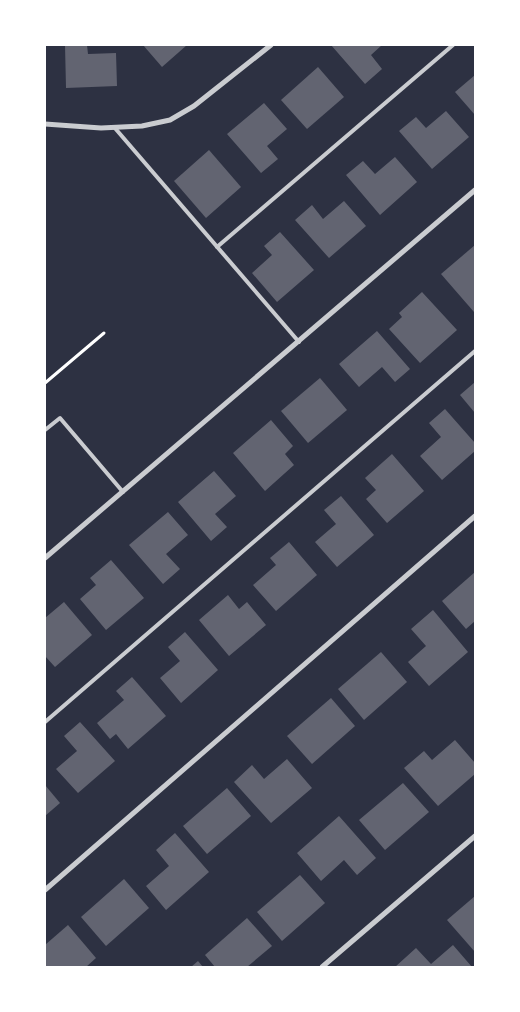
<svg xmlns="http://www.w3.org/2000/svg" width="520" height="1012" viewBox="0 0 520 1012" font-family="'Noto Sans',sans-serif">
<rect width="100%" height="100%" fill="#2d3142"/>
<!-- building -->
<g fill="#626471">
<polygon points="65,45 87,45 88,54 116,53 117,86 66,88"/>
<polygon points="143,45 187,45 162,67"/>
<polygon points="331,45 382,45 371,55 382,69 365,84"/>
<polygon points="318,67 344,97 307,129 281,100"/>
<polygon points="475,75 475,115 455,92"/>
<polygon points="264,103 287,129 267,146 278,159 261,173 227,134"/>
<polygon points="446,111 469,137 432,169 399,131 416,117 426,128"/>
<polygon points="209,150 241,187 206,218 174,181"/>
<polygon points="395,157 417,182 380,215 346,175 363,161 375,174"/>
<polygon points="344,201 366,226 329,258 295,220 312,205 323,219"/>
<polygon points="280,232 314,270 277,302 252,273 272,255 264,246"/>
<polygon points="475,245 475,312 474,312 441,274"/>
<polygon points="422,292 457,330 420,363 389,329 402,317 399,313"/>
<polygon points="377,331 410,369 395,382 382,367 359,387 339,364"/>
<polygon points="320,378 347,410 308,443 281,411"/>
<polygon points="475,382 475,413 460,395"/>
<polygon points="445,409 475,443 475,451 442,480 420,456 441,437 429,423"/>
<polygon points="271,420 293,446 285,454 294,465 265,491 233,453"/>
<polygon points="392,454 424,491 387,523 366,499 376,490 365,478"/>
<polygon points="214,471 236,496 215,514 227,527 211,541 178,502"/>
<polygon points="341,496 374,535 337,567 315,542 336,524 324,510"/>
<polygon points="168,512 188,535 166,554 180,569 163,584 129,545"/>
<polygon points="289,542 317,575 276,611 253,585 276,565 270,558"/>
<polygon points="111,560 144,598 106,630 80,599 96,585 90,578"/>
<polygon points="475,572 475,621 466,629 442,601"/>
<polygon points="228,595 239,609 247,602 266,625 229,656 199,620"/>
<polygon points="64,602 92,635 55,667 45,656 45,618"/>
<polygon points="433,610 468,652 429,686 408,662 426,646 411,629"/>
<polygon points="185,632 218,670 181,703 160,678 180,661 168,647"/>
<polygon points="381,652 407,682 364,720 338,689"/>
<polygon points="132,677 166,716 128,749 116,734 110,739 97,723 124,700 116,691"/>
<polygon points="331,698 355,726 312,764 287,736"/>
<polygon points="80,722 115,761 78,793 56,769 77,751 64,736"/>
<polygon points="455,740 475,763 475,774 438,806 404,768 424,751 432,760"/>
<polygon points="287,759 312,788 271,823 234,782 252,765 264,779"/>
<polygon points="403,783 429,812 385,850 359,820"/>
<polygon points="45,785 60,803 45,816"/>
<polygon points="227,788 251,816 207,854 183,826"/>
<polygon points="339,816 376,858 357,875 344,860 321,881 297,853"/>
<polygon points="175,833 209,872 166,910 146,886 169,866 156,850"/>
<polygon points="300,875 325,903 282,941 257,912"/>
<polygon points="124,879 149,908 106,946 81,917"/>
<polygon points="475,896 475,952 447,920"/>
<polygon points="247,918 272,946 247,967 215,967 205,955"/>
<polygon points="68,925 96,958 86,967 45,967 45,945"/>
<polygon points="453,945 472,967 395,967 416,948 431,964"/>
<polygon points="198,961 203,967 191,967"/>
</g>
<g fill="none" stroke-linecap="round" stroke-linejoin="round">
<!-- path -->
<polyline stroke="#fff" stroke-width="3" points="45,383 104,333"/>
<!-- service -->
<g stroke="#caccd0" stroke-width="4">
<polyline points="114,127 299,342"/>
<polyline points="217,247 453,45"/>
<polyline points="45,430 60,418 123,492"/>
<polyline points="45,722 475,351"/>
</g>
<!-- minor -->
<g stroke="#caccd0" stroke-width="5">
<polyline points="45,124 101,128 142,126 170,120 194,106 271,45"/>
<polyline points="45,558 475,190"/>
<polyline points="45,890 475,516"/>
<polyline points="322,967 475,836"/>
</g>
</g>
<!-- border -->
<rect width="520" height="1012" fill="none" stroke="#ffffff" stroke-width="92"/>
</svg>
